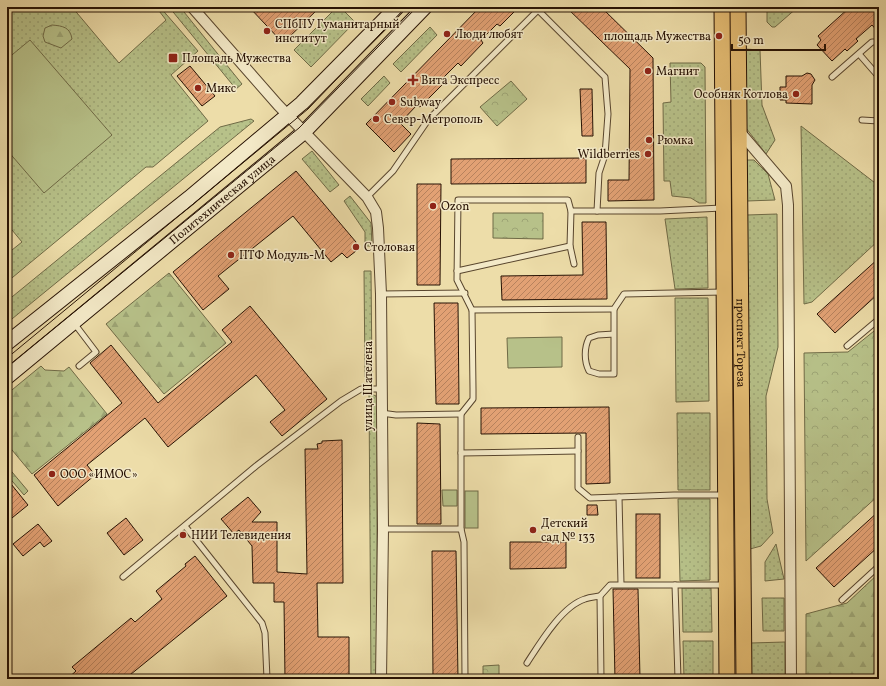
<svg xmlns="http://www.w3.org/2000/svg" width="886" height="686" viewBox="0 0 886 686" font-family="Vollkorn,serif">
<defs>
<pattern id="grass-dots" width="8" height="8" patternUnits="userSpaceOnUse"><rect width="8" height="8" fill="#b7c189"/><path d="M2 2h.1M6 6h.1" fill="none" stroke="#9da575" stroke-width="1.8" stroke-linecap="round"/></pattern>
<pattern id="forest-firs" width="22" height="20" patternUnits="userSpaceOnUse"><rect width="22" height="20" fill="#b7c189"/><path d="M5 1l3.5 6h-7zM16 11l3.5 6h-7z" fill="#9da575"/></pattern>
<pattern id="park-crowns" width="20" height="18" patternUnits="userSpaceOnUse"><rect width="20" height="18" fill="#b7c189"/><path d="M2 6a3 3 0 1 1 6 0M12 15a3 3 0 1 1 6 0" fill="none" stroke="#9da575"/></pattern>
<pattern id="building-hatch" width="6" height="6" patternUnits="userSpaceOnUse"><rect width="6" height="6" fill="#e2a174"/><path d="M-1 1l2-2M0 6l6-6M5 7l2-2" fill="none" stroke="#b7825d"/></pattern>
</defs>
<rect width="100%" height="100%" fill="#eddda9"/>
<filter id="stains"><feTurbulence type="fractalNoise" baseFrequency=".005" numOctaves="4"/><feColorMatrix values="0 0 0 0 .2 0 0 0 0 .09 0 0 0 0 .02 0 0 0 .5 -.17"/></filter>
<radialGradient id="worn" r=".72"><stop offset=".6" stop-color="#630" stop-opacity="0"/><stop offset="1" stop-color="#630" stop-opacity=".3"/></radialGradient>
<!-- grass -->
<g fill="url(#grass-dots)" stroke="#6f6a46">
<polygon points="7,7 72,7 119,63 166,20 156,7 160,7 198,51 171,75 208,121 153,167 146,167 7,282 7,254 22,242 7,224"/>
<polygon points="169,7 180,7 242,84 236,89"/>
<polygon points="337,7 340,7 355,22 311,67 294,50"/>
<polygon points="767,7 798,7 775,27 772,27 767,22"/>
<polygon points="430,27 437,35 401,72 393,64"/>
<polygon points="745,49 760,50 762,105 775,140 766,154 746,128"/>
<polygon points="670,63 701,63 705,67 706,203 699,203 691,198 672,196 670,181 664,181 663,103 671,102"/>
<polygon points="384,76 390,83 368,106 361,99"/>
<polygon points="251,119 254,121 7,323 7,301 220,127"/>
<polygon points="801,126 879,186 879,240 812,302 804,304"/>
<polygon points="312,151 339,185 330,192 302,159"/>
<polygon points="746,160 754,160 768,174 775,200 747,201"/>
<polygon points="350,196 371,223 372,246 365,246 365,232 344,201"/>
<polygon points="777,214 778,347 766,396 767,499 773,533 761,546 750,549 747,215"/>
<polygon points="707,217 708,288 675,289 665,219"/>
<polygon points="364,271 371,271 372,377 365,377"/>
<polygon points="675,298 708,298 709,401 676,402"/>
<polygon points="369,393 376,396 377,400 377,679 371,679"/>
<polygon points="677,413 710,413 710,490 678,490"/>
<polygon points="678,499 710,499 710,580 680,581"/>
<polygon points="776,544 784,579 765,581 765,562"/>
<polygon points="682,588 711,588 712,632 683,632"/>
<polygon points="762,598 784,598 784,631 763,631"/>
<polygon points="683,641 713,641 713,679 684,679"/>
<polygon points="785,642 785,679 751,679 751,643"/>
</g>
<!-- forest -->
<g fill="url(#forest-firs)" stroke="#6f6a46">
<path d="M52 25C63 26 70 27 72 39L61 48 45 42 43 36 45 28Z"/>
<polygon points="169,273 226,343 164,394 106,324"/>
<polygon points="41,366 45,370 64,371 69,367 107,414 32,474 7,444 7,423 11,420 7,415 7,394"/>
<polygon points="7,466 28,491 24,495 7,475"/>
<polygon points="879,573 879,669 868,679 806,679 806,614 847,603"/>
</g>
<!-- park -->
<g fill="url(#park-crowns)" stroke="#6f6a46">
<polygon points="511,81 527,99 497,126 480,107"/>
<polygon points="493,213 543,213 543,239 493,238"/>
<polygon points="879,327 879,495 806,561 804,353 848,352"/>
<polygon points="499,665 499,679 483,679 483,666"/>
</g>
<!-- garden -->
<g fill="#b7c189" stroke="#6f6a46">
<polygon points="30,40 112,135 44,193 7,150 7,59"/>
<polygon points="562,337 562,367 508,368 507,338"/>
<polygon points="442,490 457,490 457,506 443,506"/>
<rect x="465" y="491" width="13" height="37"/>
</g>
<!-- building -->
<g fill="url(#building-hatch)" stroke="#271204">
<polygon points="249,7 320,7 283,43"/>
<polygon points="480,7 519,7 500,26 497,24 481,40 483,43 461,66 458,63 441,80 444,83 420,107 417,105 400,123 411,134 394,152 366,124"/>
<polygon points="566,7 601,7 653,58 654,200 608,201 608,180 629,180 630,69"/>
<polygon points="850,7 879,7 879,33 872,25 856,39 858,41 847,51 845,49 832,61 817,45 821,40 818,36"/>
<polygon points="190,66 215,96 202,106 177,76"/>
<polygon points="807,73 811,74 815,80 812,85 812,104 786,103 786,100 780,100 780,87 786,87 786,76 802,76"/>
<polygon points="580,89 592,89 593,136 582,136"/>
<polygon points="586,158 586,183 451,184 451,159"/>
<polygon points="296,171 356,242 356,251 347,258 342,253 331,262 293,216 218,276 229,289 203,310 173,272"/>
<polygon points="417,184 441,184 440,285 417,285"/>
<polygon points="582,222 606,222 607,299 502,300 501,276 583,275"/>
<polygon points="879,258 879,293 835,333 817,314"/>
<polygon points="434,303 458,303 459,404 436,404"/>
<polygon points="250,306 327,399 282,436 270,422 285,410 256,375 168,447 145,418 87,465 95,475 58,506 34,475 122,403 90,363 111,345 158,403 232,342 222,330"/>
<polygon points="609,407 610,483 586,484 586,433 481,434 481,408"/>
<polygon points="417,423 440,424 441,524 417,524"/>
<polygon points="342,440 343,583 317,583 318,637 349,637 349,676 318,676 318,679 285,679 284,602 274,602 274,583 253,583 252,546 239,530 234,534 221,519 248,497 261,512 252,522 277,522 277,572 307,574 305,449 318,449 317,444 322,443 322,441"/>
<polygon points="7,479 28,505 7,522"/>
<polygon points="587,505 597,505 598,515 587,515"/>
<polygon points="879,511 879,546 834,587 816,568"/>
<rect x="636" y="514" width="24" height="64"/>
<polygon points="126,518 143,540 124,555 107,533"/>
<polygon points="38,524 52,541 44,547 40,542 23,556 13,544"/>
<polygon points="510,542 566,542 566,568 510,569"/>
<polygon points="432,551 456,551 458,679 433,679"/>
<polygon points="195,556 227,596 125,679 67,679 76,671 72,667 131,618 135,622 162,599 156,591 186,566 185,564"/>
<polygon points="613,589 638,589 640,679 615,679"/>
</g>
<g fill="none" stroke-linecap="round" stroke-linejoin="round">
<defs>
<g id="lane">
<polyline points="859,54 879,77"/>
<polyline points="832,77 872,42 879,42"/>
<polyline points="862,120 879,121"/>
<polyline points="367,197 393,171 428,120 538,10 605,77 608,114 605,155 599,173 597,211"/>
<polyline points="571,211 660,211 722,208"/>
<polyline points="457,271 570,246"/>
<polyline points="381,294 465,293"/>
<path d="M614 309V374H599L589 371C584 361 584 348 589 338L598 335 614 334"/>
<polyline points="472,310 614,309 624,294 723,292"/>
<polyline points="74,323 96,352 79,366"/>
<polyline points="847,346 879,319"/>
<polyline points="381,413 396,415 461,414"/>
<polyline points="578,437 578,488 590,498 674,495 725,495"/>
<polyline points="461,453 578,451"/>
<polyline points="619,497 621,584"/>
<polyline points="185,526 262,623 265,633 267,679"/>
<polyline points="383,529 461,529 461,414 473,399 473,389 472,310 457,280 458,200 568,200 571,211 570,246 574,264"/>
<polyline points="461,529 464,542 465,679"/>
<polyline points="123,577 256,466 341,401 361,389 381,389"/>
<polyline points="675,585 678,679"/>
<polyline points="842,600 879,566"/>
<path d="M527 663C540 643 562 606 585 599 590 597 595 597 600 596"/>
<polyline points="601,679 600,596 610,585 725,585"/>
</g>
<g id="street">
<polyline points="192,7 278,105 367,197 376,212 378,228 381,294 383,529 381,679"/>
<polyline points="739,131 786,186 788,205 791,679"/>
</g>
<g id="secondary">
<polyline points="7,343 189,198 302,103 397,7"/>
<path id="s1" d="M7 377 304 132 425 7"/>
</g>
<g id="primary">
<polyline points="722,7 727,679"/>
<path id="s2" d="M738 7 744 679"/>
</g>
</defs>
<!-- lane casing -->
<use href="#lane" stroke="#58452d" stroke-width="7"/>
<!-- street casing -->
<use href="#street" stroke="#58452d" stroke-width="12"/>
<!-- secondary casing -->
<use href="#secondary" stroke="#271204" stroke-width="16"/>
<!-- primary casing -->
<use href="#primary" stroke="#271204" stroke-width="17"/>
<!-- lane -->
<use href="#lane" stroke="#f3e9c7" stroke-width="5"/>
<!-- street -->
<use href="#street" stroke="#f3e9c7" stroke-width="10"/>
<!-- secondary -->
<use href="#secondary" stroke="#f3e9c7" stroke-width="14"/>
<!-- primary -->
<use href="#primary" stroke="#e6be74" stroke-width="15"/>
<!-- tram -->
<g stroke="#271204" stroke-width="1">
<polyline points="7,358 308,109 406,7"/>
<polyline points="7,367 299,128 417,7"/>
</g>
</g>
<!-- markers -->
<g fill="#8f2418" stroke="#f3e9c7" stroke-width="1.5">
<circle cx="267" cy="31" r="4"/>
<circle cx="447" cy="34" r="4"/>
<circle cx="719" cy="36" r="4"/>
<rect x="168" y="53" width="10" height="10" rx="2"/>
<circle cx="648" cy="71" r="4"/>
<path d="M411 74h4v4h4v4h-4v4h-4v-4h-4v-4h4z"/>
<circle cx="198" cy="88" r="4"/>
<circle cx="796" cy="94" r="4"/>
<circle cx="392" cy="102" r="4"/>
<circle cx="376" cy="119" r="4"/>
<circle cx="649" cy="140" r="4"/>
<circle cx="648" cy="154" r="4"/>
<circle cx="433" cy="206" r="4"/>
<circle cx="356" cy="247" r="4"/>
<circle cx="231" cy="255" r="4"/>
<circle cx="52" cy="474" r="4"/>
<circle cx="533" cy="530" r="4"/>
<circle cx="183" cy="535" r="4"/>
</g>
<g text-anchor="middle" stroke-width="3" stroke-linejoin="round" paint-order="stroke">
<!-- poi labels -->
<g font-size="12" fill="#271204" stroke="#f3e9c7" text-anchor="start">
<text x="275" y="28">СПбПУ Гуманитарный<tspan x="275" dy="14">институт</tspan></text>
<text x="455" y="38">Люди любят</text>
<text x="711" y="40" text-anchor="end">площадь Мужества</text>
<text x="182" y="62">Площадь Мужества</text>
<text x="656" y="75">Магнит</text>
<text x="421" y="84">Вита Экспресс</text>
<text x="206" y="92">Микс</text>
<text x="788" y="98" text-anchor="end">Особняк Котлова</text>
<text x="400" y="106">Subway</text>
<text x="384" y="123">Север-Метрополь</text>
<text x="657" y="144">Рюмка</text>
<text x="640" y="158" text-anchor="end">Wildberries</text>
<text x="441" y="210">Ozon</text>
<text x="364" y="251">Столовая</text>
<text x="239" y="259">ПТФ Модуль-М</text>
<text x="60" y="478">ООО «ИМОС»</text>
<text x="541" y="527">Детский<tspan x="541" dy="14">сад № 133</tspan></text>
<text x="191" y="539">НИИ Телевидения</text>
</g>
<!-- street labels -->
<g font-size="12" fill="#271204" stroke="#f3e9c7">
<text dy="4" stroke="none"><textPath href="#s1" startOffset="279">Политехническая улица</textPath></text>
<text dy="4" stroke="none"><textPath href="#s2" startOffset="336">проспект Тореза</textPath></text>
<text transform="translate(368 386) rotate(-90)" y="4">улица Шателена</text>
</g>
</g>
<!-- margin -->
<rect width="886" height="686" fill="none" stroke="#eddda9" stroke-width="24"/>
<rect x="8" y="8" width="870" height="670" fill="none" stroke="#271204" stroke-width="2"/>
<rect x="12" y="12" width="862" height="662" fill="none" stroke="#271204"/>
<!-- scale -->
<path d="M732 44v6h93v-6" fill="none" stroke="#271204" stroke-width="2"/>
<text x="738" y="44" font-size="12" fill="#271204" stroke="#f3e9c7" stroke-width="3" paint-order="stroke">50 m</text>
<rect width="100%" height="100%" filter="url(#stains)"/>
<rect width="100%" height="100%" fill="url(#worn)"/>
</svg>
